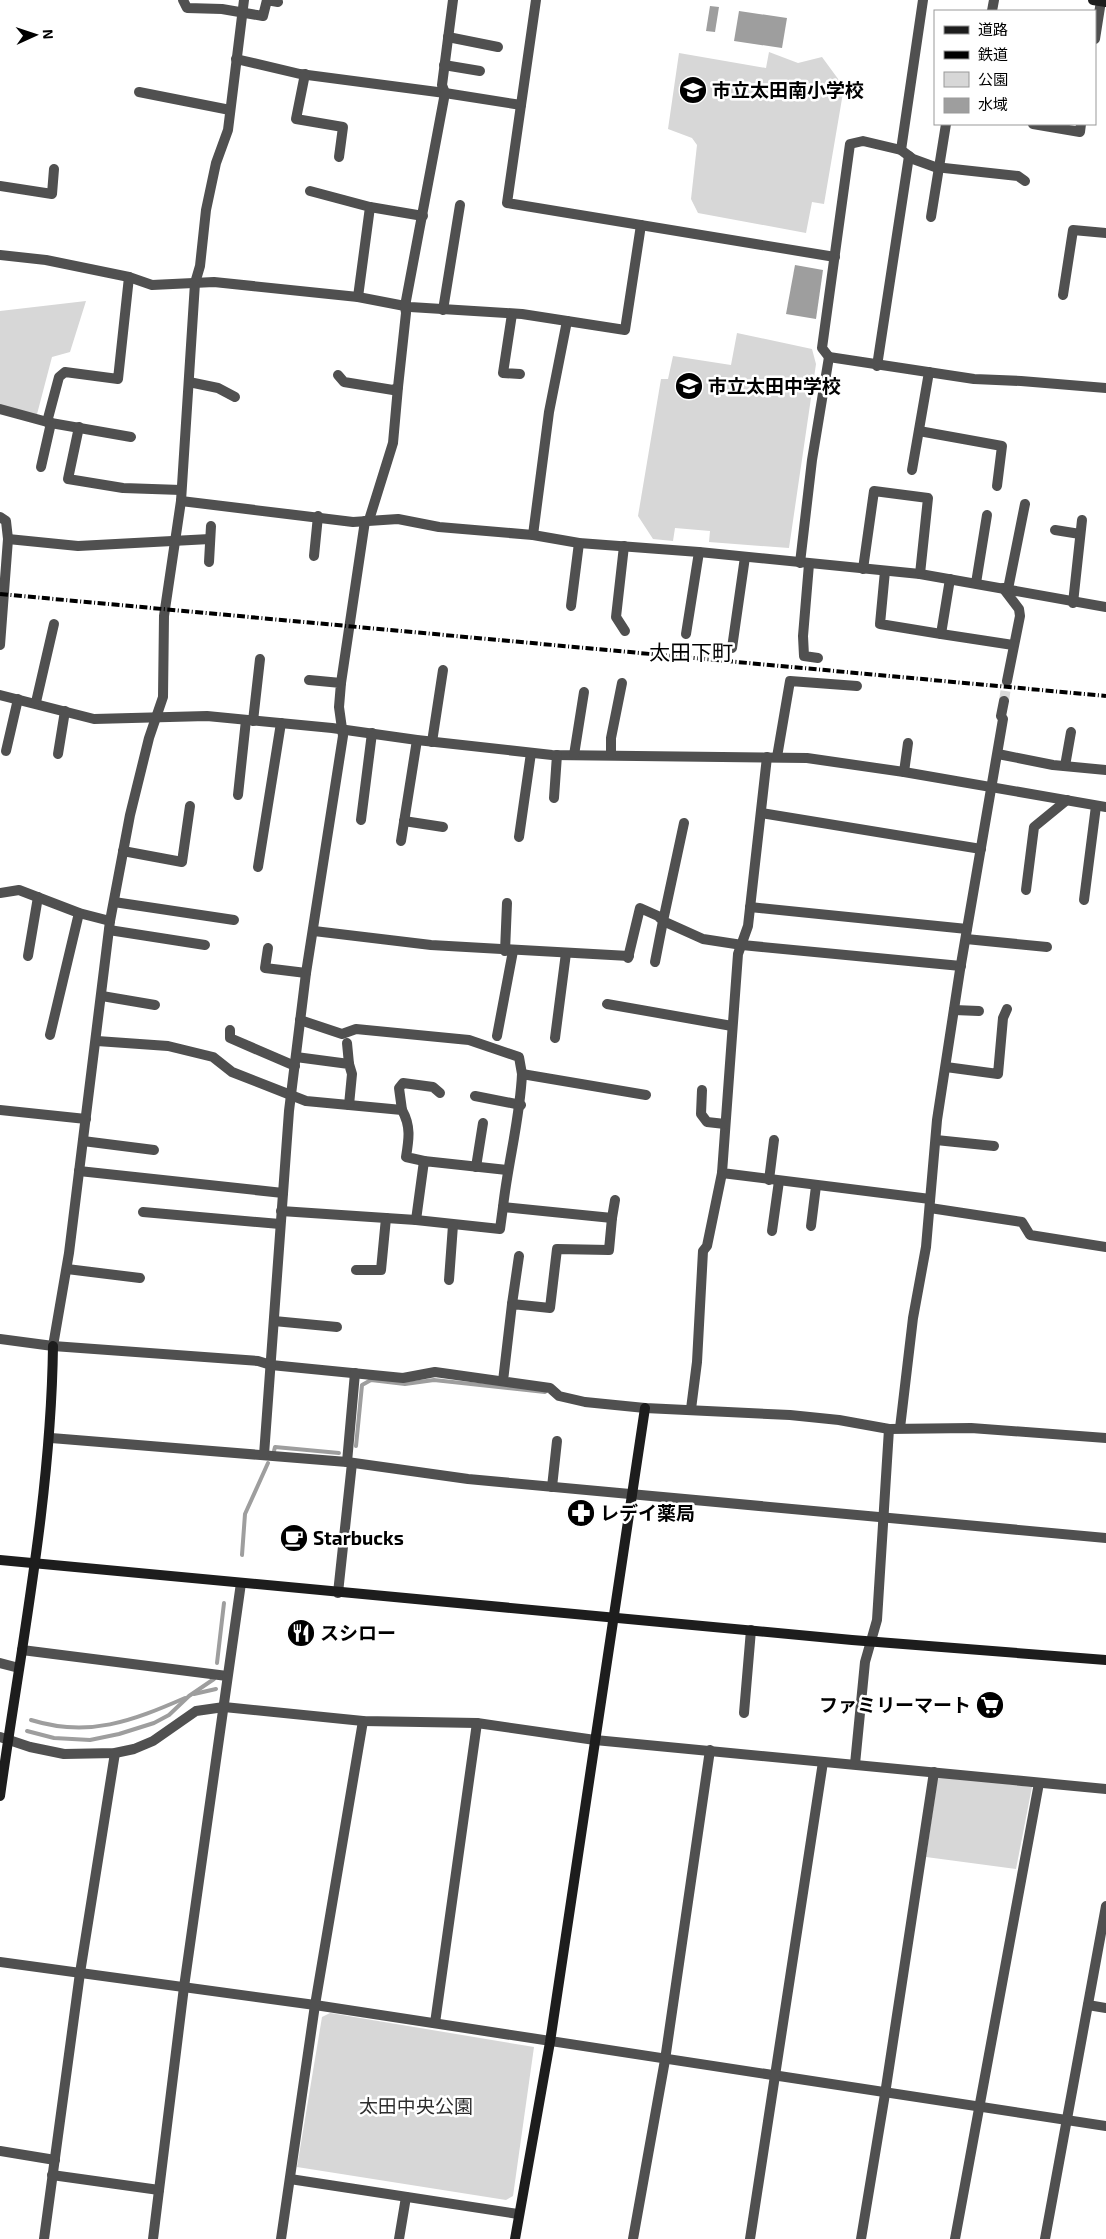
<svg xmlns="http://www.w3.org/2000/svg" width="1106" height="2239" viewBox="0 0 1106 2239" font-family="'Exo 2','Noto Sans JP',sans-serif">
<rect width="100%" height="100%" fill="#fff"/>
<!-- green -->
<g fill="#d7d7d7">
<polygon points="769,52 798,63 822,57 844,87 824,204 812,202 806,233 698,213 691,199 697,145 692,138 668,129 679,53 766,68"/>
<polygon points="86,301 70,352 52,357 36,418 0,409 0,311"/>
<polygon points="737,333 812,349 816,364 789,548 709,542 710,531 675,528 673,541 653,539 638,516 661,379 668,379 673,356 731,365"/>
<polygon points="938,1776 1032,1787 1016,1869 926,1857"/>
<polygon points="330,2013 534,2047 513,2196 506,2200 297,2167 322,2017"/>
</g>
<!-- water -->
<g fill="#9e9e9e">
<polygon points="710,6 719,7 715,32 706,31"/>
<polygon points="739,11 787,18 782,48 734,41"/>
<polygon points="795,265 823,270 816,319 786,314"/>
</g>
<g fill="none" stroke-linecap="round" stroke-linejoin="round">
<!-- stream -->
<g stroke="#9e9e9e" stroke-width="4">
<polyline points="356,1446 362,1385 371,1380 405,1384 434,1380 545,1392"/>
<polyline points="274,1451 275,1447 339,1453"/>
<polyline points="242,1555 245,1514 268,1463"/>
<polyline points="217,1663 224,1603"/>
<polyline points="194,1694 216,1689"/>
<path d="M31 1720C89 1738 132 1721 185 1698"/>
<polyline points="27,1731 54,1738 90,1740 119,1734 154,1723 169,1715 189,1696 214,1679"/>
</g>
<!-- street-tunnel -->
<polyline stroke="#d9d9d9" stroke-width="10" stroke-dasharray="10 5" stroke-linecap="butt" points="1004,701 1007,681"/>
<!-- street -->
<g stroke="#505050" stroke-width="10">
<polyline points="183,0 187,8 222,9 263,16 267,0 278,2"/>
<polyline points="536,0 507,203 835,257"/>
<polyline points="992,11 994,0"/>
<polyline points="448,37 498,47"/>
<polyline points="1095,39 1101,1"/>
<polyline points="236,59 300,74 445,93 442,85 453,0"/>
<polyline points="444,65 480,71"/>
<polyline points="305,74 296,119 343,127 339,157"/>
<polyline points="139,92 230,110"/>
<polyline points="1033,124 1080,132 1081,124"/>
<polyline points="901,150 923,0"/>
<polyline points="0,186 52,194 54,169"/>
<polyline points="310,191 370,207 358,297"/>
<polyline points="370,207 423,216"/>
<polyline points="931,217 946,124"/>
<polyline points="0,255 46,260 129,277 152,285 214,282 358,297 410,307 522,314 625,330 641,225"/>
<polyline points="1063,295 1073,230 1106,233"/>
<polyline points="443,310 460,205"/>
<polyline points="512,314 503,373 520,374"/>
<polyline points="829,357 822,348 850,144 863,141 901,150 913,159 935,167 1018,176 1025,181"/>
<polyline points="877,366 909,156"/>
<polyline points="338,375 344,382 393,390 398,387 406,313 405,306 445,93 521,105"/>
<polyline points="189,382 218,388 235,397"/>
<polyline points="0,409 51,423 131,437"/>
<polyline points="47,422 59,377 65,372 118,379 129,277"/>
<polyline points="79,427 68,479 123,488 181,490"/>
<polyline points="919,431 1002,446 997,486"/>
<polyline points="41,467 51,423"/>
<polyline points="912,470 929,372"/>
<polyline points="181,501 353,522 398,519 439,527 533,535 579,543 699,552 920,574 1106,607"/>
<polyline points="0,517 6,521 8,539 0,645"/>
<polyline points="369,520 393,443 398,387"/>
<polyline points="1055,530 1080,534"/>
<polyline points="533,535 549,412 567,321"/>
<polyline points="8,539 78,546 210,539"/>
<polyline points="624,546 616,617 625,631"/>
<polyline points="314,556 318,516"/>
<polyline points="209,562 211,526"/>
<polyline points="800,563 812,460 829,357 974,379 1021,381 1106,388"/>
<polyline points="809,564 803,636 804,656 818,658"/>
<polyline points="863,569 874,491 928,498 920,574"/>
<polyline points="885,571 880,624 941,634 950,579"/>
<polyline points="976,583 987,515"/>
<polyline points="1003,588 1019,609 1020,616 1007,681"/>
<polyline points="1008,589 1025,504"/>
<polyline points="1073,603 1082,520"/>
<polyline points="571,606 579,543"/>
<polyline points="686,634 699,552"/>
<polyline points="941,634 1013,645"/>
<polyline points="732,648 745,557"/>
<polyline points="341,683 365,521"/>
<polyline points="0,695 94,719 207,716 332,728 417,740 552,755 807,758 904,772 1106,807"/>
<polyline points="36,702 54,624"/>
<polyline points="253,721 260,659"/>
<polyline points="432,742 443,670"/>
<polyline points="6,751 18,699"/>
<polyline points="58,754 65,711"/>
<polyline points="611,754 611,738 622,683"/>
<polyline points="998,754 1053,765 1106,770"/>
<polyline points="574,755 584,692"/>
<polyline points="767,757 748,926 738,954 722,1173 930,1199"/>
<polyline points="777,757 790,681 857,686"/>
<polyline points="1065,766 1071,732"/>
<polyline points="904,772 908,743"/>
<polyline points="238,795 246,720"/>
<polyline points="554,798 557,755"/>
<polyline points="761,813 981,849"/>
<polyline points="361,820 372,733"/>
<polyline points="404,821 443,827"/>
<polyline points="684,823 663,921 703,939 742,945 961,966"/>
<polyline points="519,837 531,753"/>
<polyline points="401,841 417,740"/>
<polyline points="123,851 182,862 190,806"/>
<polyline points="258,867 281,723"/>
<polyline points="1026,890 1034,827 1067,800"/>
<polyline points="0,893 19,890 79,913 110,921"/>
<polyline points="1084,900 1096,806"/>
<polyline points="114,902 234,920"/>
<polyline points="750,907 967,929"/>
<polyline points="109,930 205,945"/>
<polyline points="314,931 431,945 629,956"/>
<polyline points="966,939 1047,947"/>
<polyline points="268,948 265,968 306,973"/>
<polyline points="505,951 507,903"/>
<polyline points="28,956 38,897"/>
<polyline points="628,958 640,908 658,916 663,921 655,962"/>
<polyline points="102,996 155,1005"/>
<polyline points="607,1004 732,1026"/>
<polyline points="954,1010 979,1011"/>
<polyline points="300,1020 342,1034 356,1029 469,1040 519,1057 522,1074"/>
<polyline points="230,1030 230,1038 295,1066"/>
<polyline points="50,1035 79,913"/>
<polyline points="497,1036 513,951"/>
<polyline points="555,1038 566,953"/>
<path d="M97 1041 168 1046 213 1057 232 1072 306 1101 402 1110C411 1126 409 1139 406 1157L424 1161"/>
<polyline points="347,1043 349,1064"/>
<polyline points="296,1057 349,1064 352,1074 349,1105"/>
<polyline points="946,1067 998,1074 1003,1018 1007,1009"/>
<polyline points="702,1090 701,1114 707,1122 725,1124"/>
<polyline points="475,1096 521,1105"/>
<polyline points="0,1110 86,1119"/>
<polyline points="402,1110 399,1088 403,1083 433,1087 440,1093"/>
<polyline points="936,1140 994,1146"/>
<polyline points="83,1141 154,1150"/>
<polyline points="476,1167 483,1123"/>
<polyline points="79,1171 283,1193"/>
<polyline points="769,1180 774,1140"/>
<path d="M503 1207C508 1162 520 1119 522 1074L646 1095"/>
<polyline points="930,1208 1022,1222 1030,1235 1106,1247"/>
<polyline points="281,1211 416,1220 500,1229 503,1207 612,1218 615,1200"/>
<polyline points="143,1212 280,1224"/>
<polyline points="416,1220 424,1161 507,1170"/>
<polyline points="811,1226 816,1186"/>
<polyline points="772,1231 779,1181"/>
<polyline points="67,1269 140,1278"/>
<polyline points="356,1270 381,1270 386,1218"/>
<polyline points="449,1280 453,1225"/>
<polyline points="512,1304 519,1256"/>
<polyline points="274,1321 337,1327"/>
<polyline points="0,1339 53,1346 258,1361 271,1365 403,1378 435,1372 550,1388 559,1396 585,1402 645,1408 790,1415 839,1420 889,1429 971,1428 1106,1438"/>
<polyline points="53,1346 69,1253 110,921 130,815 149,738 163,697 164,616 181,501 195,283 200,266 206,210 216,163 228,130 244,0"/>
<polyline points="503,1381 512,1304 550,1308 557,1249 609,1250 612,1218"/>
<polyline points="691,1409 697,1362 703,1251 707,1246 722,1173"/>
<polyline points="900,1428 913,1318 926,1247 937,1120 960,970 1003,719 1001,716 1004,701"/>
<polyline points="51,1438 347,1462 468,1479 1106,1538"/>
<polyline points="264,1455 289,1111 306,973 343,736 339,707 341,683 309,680"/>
<polyline points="347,1462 355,1373"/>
<polyline points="552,1487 557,1441"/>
<polyline points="338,1593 352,1463"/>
<polyline points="22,1650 227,1676"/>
<polyline points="0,1663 19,1668"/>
<polyline points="744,1713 751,1630"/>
<polyline points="0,1737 30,1747 64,1754 115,1753 134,1749 153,1741 196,1711 224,1707 363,1721 477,1723 595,1740 1106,1789"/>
<polyline points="855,1764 865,1662 877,1620 889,1429"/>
<polyline points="0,1962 315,2005 1106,2126"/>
<polyline points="1088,2005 1106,2008"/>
<polyline points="435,2023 477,1723"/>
<polyline points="0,2151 55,2160"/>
<polyline points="52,2175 159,2190"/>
<polyline points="290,2179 518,2214"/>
<polyline points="44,2239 80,1973 115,1753"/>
<polyline points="153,2239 184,1987 241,1583"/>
<polyline points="281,2239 315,2005 363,1721"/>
<polyline points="399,2239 406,2197"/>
<polyline points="633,2239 665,2060 710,1750"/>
<polyline points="750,2239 823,1762"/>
<polyline points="861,2239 885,2094 934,1772"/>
<polyline points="955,2239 1039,1783"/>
<polyline points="1045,2239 1106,1906"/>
</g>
<!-- secondary -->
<g stroke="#1d1d1d" stroke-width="10">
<polyline points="1093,0 1106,2"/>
<polyline points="0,1560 852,1640 1106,1660"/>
<path d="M0 1796C21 1646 51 1498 53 1346"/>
<polyline points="515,2239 550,2042 645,1408"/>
</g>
<!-- rail -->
<polyline stroke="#000" stroke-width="4" stroke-dasharray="8 2.5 1 2.5" stroke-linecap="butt" points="0,594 1106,696"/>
</g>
<!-- icons -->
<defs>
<symbol id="school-disc" viewBox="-11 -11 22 22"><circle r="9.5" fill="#000" stroke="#fff"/><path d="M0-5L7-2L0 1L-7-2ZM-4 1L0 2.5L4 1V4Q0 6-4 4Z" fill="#fff"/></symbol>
<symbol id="pharmacy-disc" viewBox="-11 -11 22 22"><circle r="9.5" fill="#000" stroke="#fff"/><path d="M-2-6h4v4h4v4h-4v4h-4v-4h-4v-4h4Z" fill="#fff"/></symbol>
<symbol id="cafe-disc" viewBox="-11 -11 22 22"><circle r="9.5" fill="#000" stroke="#fff"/><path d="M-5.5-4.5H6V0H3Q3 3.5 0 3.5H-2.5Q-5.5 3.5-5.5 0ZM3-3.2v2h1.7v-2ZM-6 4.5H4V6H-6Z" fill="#fff"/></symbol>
<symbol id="restaurant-disc" viewBox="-11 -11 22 22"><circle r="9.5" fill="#000" stroke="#fff"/><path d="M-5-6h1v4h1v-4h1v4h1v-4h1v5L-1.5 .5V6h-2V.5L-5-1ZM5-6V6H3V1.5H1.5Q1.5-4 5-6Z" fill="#fff"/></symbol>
<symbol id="supermarket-disc" viewBox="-11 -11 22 22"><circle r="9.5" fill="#000" stroke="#fff"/><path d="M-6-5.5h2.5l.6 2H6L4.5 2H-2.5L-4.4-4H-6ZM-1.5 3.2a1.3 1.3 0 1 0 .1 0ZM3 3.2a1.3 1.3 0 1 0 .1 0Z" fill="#fff"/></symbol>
</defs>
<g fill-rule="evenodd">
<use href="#school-disc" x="677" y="74" width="32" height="32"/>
<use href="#school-disc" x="673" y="370" width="32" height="32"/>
<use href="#pharmacy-disc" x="565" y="1497" width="32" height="32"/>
<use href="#cafe-disc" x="278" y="1522" width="32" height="32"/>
<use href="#restaurant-disc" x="285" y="1617" width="32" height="32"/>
<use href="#supermarket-disc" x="974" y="1689" width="32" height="32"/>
</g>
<g text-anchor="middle" stroke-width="5" stroke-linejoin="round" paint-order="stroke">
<!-- poi labels -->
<g font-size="19" font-weight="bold" fill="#000" stroke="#fff" text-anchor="start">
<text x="712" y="97">市立太田南小学校</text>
<text x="708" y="393">市立太田中学校</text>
<text x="600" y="1520">レデイ薬局</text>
<text x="313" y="1545">Starbucks</text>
<text x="320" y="1640">スシロー</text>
<text x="971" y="1712" text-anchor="end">ファミリーマート</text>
</g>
<!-- park labels -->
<g font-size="19" fill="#2e2e2e" stroke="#fff">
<text x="416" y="2113">太田中央公園</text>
</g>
<!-- quarter labels -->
<g font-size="21" fill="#000" stroke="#fff">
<text x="691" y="660">太田下町</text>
</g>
</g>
<!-- legend -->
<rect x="934" y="10" width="162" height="115" fill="#ffffff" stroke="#999999"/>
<rect x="944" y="26" width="25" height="8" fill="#1d1d1d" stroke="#999999"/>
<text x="978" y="35" font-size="15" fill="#000000">道路</text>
<rect x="944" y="51" width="25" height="8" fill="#000000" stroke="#999999"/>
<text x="978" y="60" font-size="15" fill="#000000">鉄道</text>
<rect x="944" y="72" width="25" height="15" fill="#d7d7d7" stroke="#999999"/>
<text x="978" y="85" font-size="15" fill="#000000">公園</text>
<rect x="944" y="98" width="25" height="15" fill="#9e9e9e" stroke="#999999"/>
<text x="978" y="110" font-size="15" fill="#000000">水域</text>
<!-- north arrow -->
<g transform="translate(35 35) rotate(87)" stroke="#ffffff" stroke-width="4" paint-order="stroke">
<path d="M0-4L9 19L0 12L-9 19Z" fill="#000000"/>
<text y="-8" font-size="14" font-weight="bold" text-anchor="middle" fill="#000000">N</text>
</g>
</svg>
